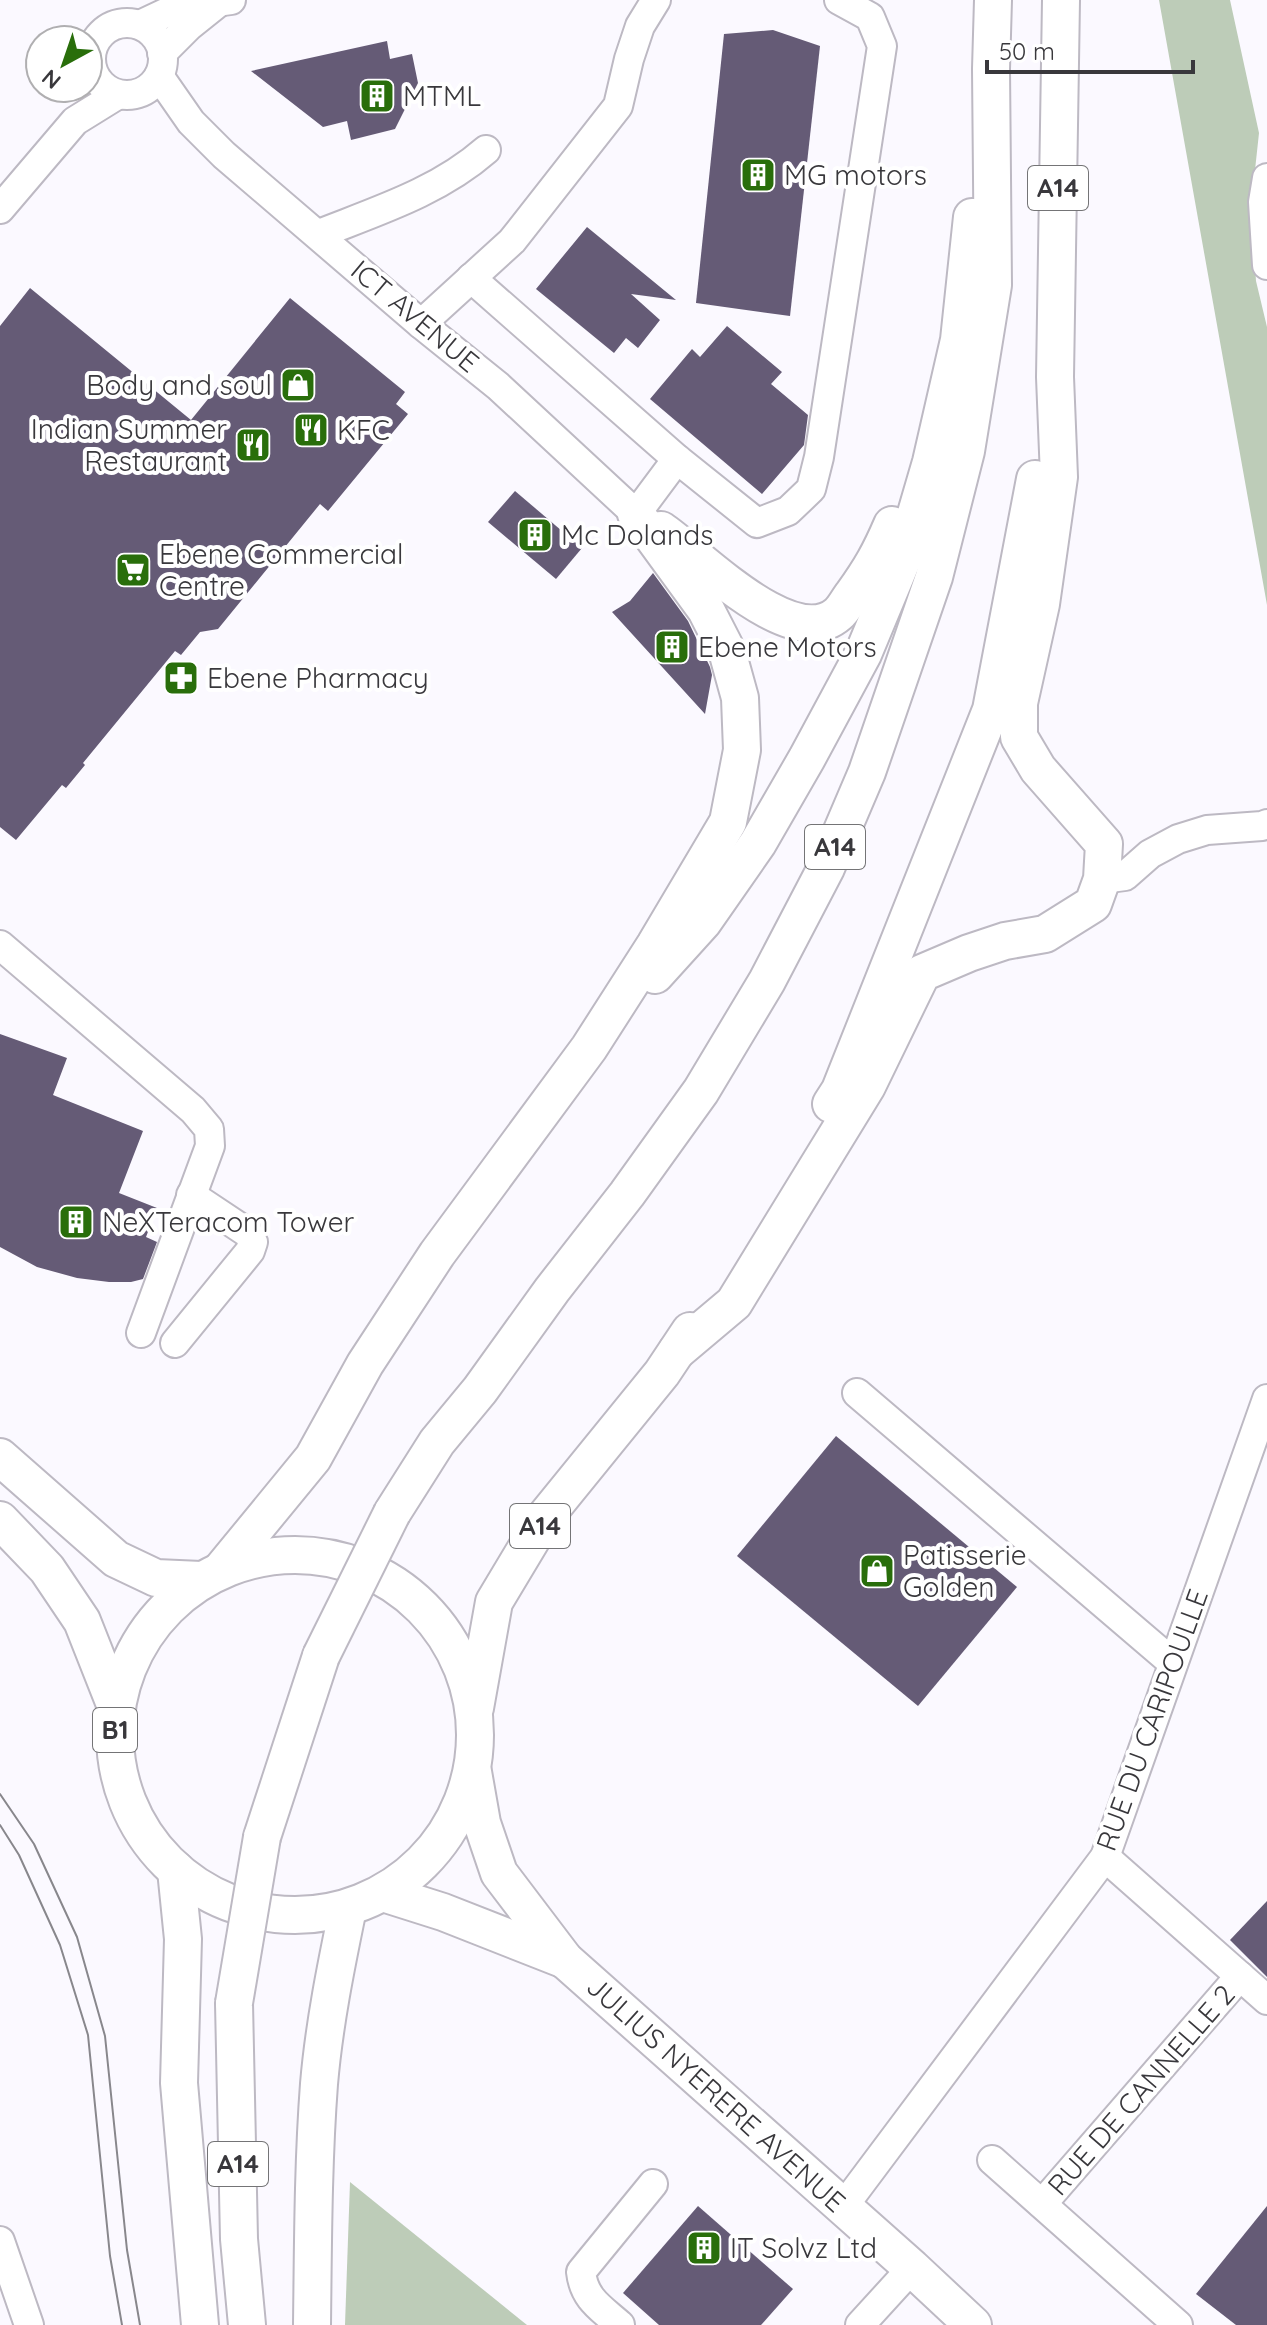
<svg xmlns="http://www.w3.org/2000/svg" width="1267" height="2325" viewBox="0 0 1267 2325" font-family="Quicksand,sans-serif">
<rect width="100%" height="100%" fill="#fbf9ff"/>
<!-- green -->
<g fill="#bdccb8">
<polygon points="1159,0 1230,0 1259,133 1251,207 1256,281 1267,327 1267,605"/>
<polygon points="350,2182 527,2325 345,2325"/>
</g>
<!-- building -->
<g fill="#655b76">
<polygon points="773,30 820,46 790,316 696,303 724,34"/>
<polygon points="387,41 390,59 412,54 418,83 395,129 351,140 347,121 323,127 251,71"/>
<polygon points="587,227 676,300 631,294 660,320 638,348 626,338 614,353 536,289"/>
<polygon points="30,288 191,420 290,298 405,392 396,404 408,414 328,511 320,504 218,629 200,632 181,655 175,651 83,763 85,765 66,788 62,785 16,840 0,827 0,326"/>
<polygon points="727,326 782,372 771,384 808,415 804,445 762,494 650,399 692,349 700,357"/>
<polygon points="515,491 582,548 556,579 488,522"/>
<polygon points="653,573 688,621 710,667 712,675 705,714 612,612 630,601"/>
<polygon points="0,1034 67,1058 53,1095 143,1131 119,1193 157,1208 146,1237 157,1242 143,1279 131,1282 109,1282 77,1278 37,1267 0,1247"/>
<polygon points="836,1436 1017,1587 918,1706 737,1556"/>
<polygon points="1267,1901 1267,1977 1230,1940"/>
<polygon points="698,2206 793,2289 761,2325 659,2325 623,2293"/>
<polygon points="1267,2206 1267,2325 1236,2325 1196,2294"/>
</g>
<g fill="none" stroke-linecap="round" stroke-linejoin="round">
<defs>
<g id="minor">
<circle cx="127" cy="59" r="36"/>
<polyline points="140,25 178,7 231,0"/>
<polyline points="162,53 189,26 219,2"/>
<polyline points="159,76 191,122 224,155 421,324 498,386 636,514 677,459"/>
<polyline points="1267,178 1263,202 1267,265"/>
<polyline points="0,209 75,121 117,95"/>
<path d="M319 234C377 211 438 192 486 150"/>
<polyline points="471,278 677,459 757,523 788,511 811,489 819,457 882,46 870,17 839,0"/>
<polyline points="421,324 512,241 618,106 629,59 640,26 656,0"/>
<polyline points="1102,879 1125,876 1150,854 1178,839 1207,830 1262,826 1267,824"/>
<polyline points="0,945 193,1110 209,1129 210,1146 141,1333"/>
<polyline points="175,1343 250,1251 253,1242 248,1233 191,1195"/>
<polyline points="857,1393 1173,1663"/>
<polyline points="1105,1857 1267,2000"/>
<polyline points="992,2160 1178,2325"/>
<polyline points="1042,2204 1240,1976"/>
<polyline points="843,2207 1105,1857 1267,1399"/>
<polyline points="0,2241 29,2325"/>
<path d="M620 2325C601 2308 584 2299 581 2272L653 2184"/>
<polyline points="860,2325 912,2268"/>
</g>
<g id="major">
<path d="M661 530C698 555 792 654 838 614 844 609 848 600 853 594 871 569 880 553 892 525"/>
<polyline points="655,975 703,922 758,843 807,758 863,654 903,558 931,462 959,340 972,217"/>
<polyline points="831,1104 840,1090 991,710 1035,479"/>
<polyline points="677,1351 734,1303 867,1086 922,973 969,953 1005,941 1045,934 1093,904 1102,879 1104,844 1038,769 1019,737 1019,703 1041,604 1059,477 1055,377 1061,0"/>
<polyline points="0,1457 116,1559 156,1578 201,1580"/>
<polyline points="392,1513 437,1442 480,1390 552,1290 627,1194 701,1091 767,981 826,868 867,772 934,577 966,451 993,285 991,69 993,0"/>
<polyline points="0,1520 47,1569 82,1621 116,1707"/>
<circle cx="295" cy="1735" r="180"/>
<polyline points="222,1569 313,1458 365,1364 437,1254 589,1048 655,945 728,822 742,750 740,698 727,651 706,610 636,514"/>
<polyline points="475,1708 494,1602 545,1517 662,1373 690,1331"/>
<polyline points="473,1772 482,1823 499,1873 565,1960 912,2268 973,2325"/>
<polyline points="262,1837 321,1656"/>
<polyline points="176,1870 183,1939 179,2083 200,2325"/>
<polyline points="383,1893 443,1912 565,1960"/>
<polyline points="234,2003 239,2239 247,2325"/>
<path d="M312 2325C313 2245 313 2164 319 2084 324 2025 336 1966 348 1908"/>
</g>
</defs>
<!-- minor casing -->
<use href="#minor" stroke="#bdb9c3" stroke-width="32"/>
<!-- major casing -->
<use href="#major" stroke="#bdb9c3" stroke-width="40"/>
<!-- minor -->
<use href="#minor" stroke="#fff" stroke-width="28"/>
<!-- major -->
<use href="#major" stroke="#fff" stroke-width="36"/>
<!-- tram -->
<g stroke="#88878c" stroke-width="2">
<polyline points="0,1794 34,1844 77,1937 105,2036 127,2250 140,2325"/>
<polyline points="0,1825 19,1855 60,1945 88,2035 110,2256 122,2325"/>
</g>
<defs>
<g id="major-bridge">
<polyline points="321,1656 392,1513"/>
<polyline points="234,2003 262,1837"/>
</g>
</defs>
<!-- major-bridge casing -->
<use href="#major-bridge" stroke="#bdb9c3" stroke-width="40" stroke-linecap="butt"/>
<!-- major-bridge -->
<use href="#major-bridge" stroke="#fff" stroke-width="36"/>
</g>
<!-- icons -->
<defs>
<symbol id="building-square" viewBox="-11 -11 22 22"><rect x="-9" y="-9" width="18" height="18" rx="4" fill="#296e0b" stroke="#fff"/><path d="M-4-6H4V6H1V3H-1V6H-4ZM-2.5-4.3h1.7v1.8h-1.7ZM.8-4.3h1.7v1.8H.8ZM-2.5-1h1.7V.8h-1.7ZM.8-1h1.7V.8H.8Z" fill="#fff"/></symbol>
<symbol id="shop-square" viewBox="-11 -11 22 22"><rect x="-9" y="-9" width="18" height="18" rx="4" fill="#296e0b" stroke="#fff"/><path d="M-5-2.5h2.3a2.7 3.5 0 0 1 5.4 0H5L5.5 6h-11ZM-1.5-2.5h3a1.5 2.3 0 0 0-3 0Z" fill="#fff"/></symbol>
<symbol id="restaurant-square" viewBox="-11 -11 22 22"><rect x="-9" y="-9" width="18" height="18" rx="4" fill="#296e0b" stroke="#fff"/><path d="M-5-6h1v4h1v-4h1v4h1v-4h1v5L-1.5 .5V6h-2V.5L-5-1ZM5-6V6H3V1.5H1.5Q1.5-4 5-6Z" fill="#fff"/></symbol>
<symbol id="supermarket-square" viewBox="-11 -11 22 22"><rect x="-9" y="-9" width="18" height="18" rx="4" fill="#296e0b" stroke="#fff"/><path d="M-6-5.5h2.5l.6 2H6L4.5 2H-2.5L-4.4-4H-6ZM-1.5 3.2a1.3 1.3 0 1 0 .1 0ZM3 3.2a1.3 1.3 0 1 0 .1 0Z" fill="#fff"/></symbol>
<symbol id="pharmacy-square" viewBox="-11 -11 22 22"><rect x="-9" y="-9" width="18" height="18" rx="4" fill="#296e0b" stroke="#fff"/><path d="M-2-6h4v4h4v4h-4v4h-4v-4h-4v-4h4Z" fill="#fff"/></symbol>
</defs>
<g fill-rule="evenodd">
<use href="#building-square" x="357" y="76" width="40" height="40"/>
<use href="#building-square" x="738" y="155" width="40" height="40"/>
<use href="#shop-square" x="278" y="365" width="40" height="40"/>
<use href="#restaurant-square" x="291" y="410" width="40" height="40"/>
<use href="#restaurant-square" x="233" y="425" width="40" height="40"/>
<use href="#building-square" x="515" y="515" width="40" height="40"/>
<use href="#supermarket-square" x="113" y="550" width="40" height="40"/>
<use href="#building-square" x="652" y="627" width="40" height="40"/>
<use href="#pharmacy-square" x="161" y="658" width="40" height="40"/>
<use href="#building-square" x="56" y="1202" width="40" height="40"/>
<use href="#shop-square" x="857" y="1551" width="40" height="40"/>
<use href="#building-square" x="684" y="2228" width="40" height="40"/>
</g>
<g text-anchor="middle" stroke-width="8" stroke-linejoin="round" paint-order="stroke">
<!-- shield labels -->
<g fill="#fff" stroke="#747476" stroke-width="2">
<rect x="1028" y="166" width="60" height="44" rx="6"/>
<rect x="805" y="825" width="60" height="44" rx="6"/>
<rect x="510" y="1504" width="60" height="44" rx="6"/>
<rect x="93" y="1708" width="44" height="44" rx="6"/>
<rect x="208" y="2142" width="60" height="44" rx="6"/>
</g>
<g font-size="26" font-weight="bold" fill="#39383c">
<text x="1058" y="197">A14</text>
<text x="835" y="856">A14</text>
<text x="540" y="1535">A14</text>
<text x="115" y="1739">B1</text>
<text x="238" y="2173">A14</text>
</g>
<!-- poi labels -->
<g font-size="28" fill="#39383c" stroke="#fff" text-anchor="start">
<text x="403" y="106">MTML</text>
<text x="784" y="185">MG motors</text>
<text x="272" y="395" text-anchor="end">Body and soul</text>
<text x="227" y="439" text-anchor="end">Indian Summer<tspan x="227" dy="32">Restaurant</tspan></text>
<text x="337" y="440">KFC</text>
<text x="561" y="545">Mc Dolands</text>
<text x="159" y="564">Ebene Commercial<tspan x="159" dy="32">Centre</tspan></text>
<text x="698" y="657">Ebene Motors</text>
<text x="207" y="688">Ebene Pharmacy</text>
<text x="102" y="1232">NeXTeracom Tower</text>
<text x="903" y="1565">Patisserie<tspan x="903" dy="32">Golden</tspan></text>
<text x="730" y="2258">IT Solvz Ltd</text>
</g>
<!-- street labels -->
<g font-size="28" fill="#39383c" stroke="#fff">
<text transform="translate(415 316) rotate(40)" y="10">ICT AVENUE</text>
<text transform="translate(1152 1720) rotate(-70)" y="10">RUE DU CARIPOULLE</text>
<text transform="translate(1141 2090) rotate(-49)" y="10">RUE DE CANNELLE 2</text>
<text transform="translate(716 2094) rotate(42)" y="10">JULIUS NYERERE AVENUE</text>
</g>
</g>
<!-- north arrow -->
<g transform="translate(64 64) rotate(220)"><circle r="38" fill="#ffffff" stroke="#b0afb1" stroke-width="2"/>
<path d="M0-6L14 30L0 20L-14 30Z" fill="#296e0b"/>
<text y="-12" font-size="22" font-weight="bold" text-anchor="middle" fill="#39383c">N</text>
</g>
<!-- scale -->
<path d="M987 60v12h206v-12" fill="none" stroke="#39383c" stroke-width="4"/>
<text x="999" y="60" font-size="24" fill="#39383c" stroke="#ffffff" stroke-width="6" paint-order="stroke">50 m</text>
</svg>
